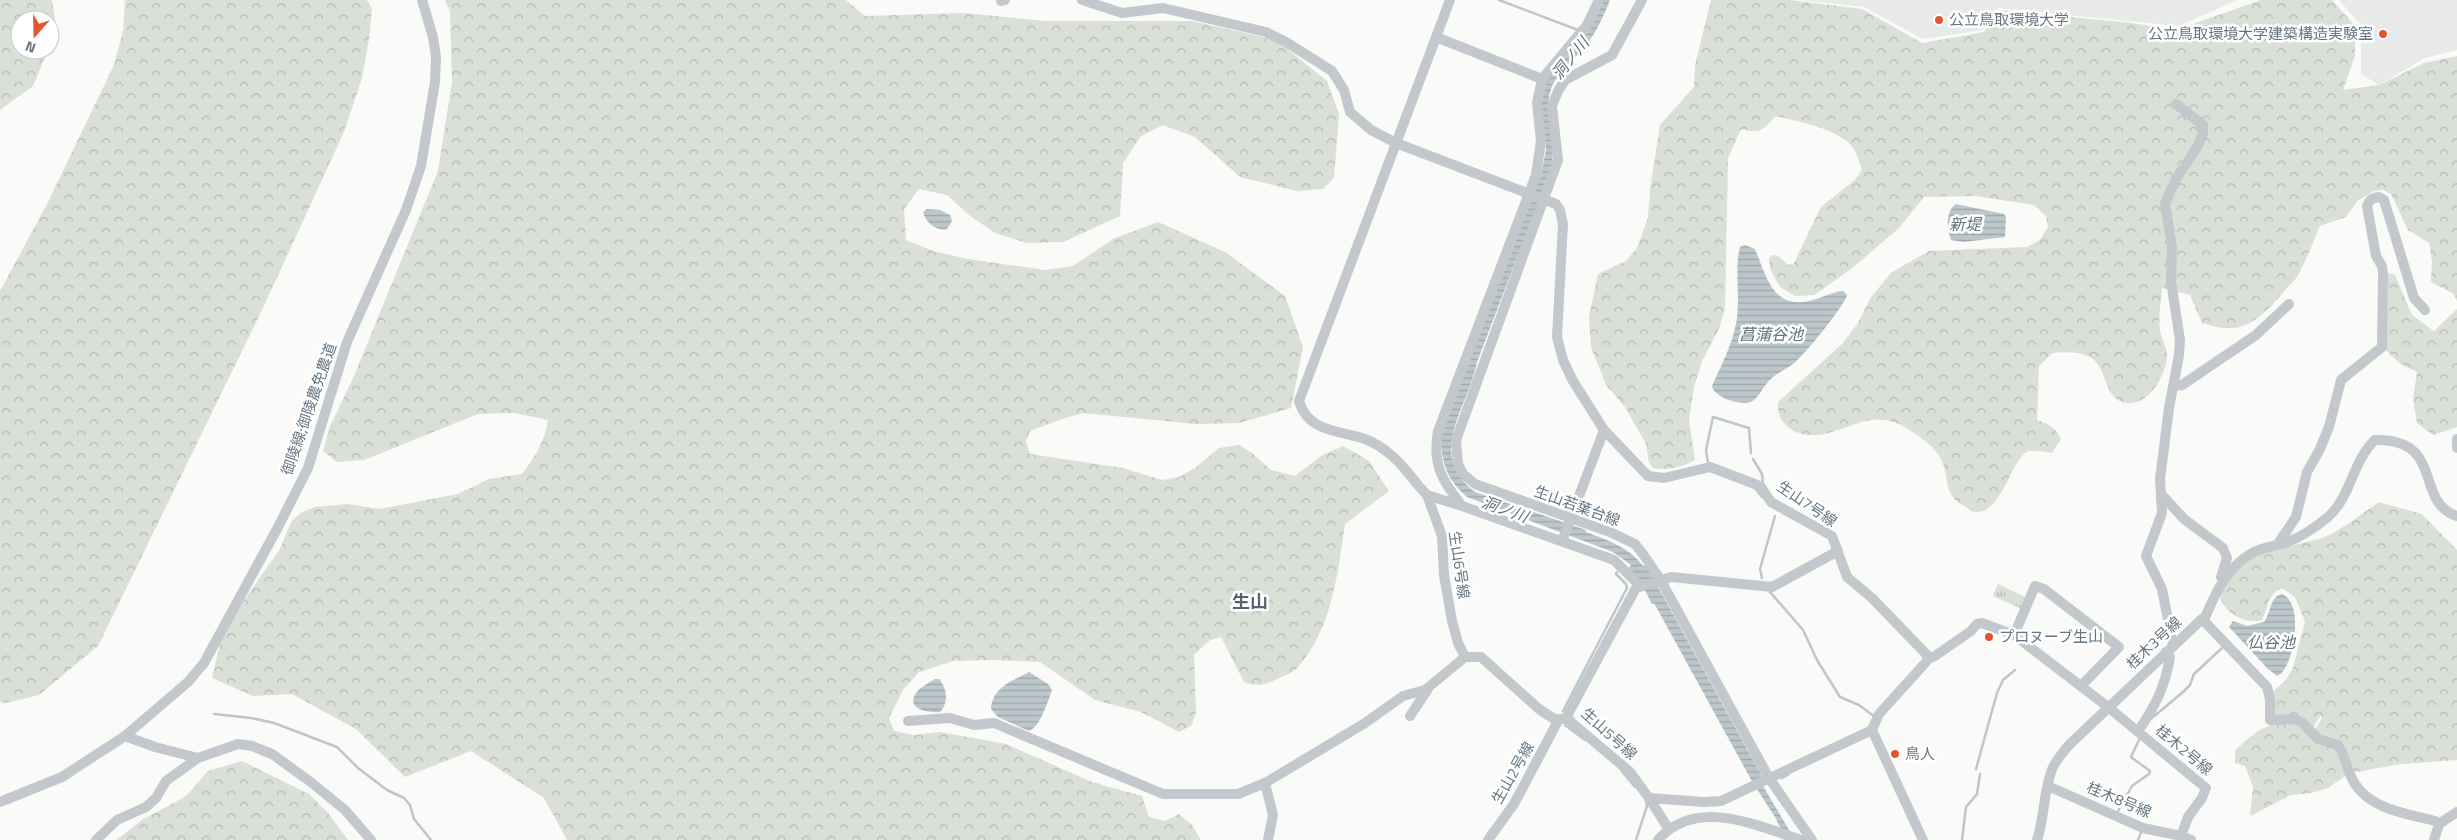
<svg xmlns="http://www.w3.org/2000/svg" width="2457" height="840" viewBox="0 0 2457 840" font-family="'Titillium Web','Noto Sans JP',sans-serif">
<defs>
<pattern id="grass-tufts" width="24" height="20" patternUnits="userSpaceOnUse" patternTransform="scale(1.25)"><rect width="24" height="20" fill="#dadfd7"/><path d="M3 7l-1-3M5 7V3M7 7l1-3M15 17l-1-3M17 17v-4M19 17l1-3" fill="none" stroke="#b4b9b4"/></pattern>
<pattern id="forest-crowns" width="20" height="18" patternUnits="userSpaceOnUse" patternTransform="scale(1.25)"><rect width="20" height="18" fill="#dadfd7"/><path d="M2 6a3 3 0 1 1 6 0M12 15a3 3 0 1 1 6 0" fill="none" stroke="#b4b9b4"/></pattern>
<pattern id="water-rules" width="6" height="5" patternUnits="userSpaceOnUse" patternTransform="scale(1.25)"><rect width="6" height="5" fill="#bbc7cb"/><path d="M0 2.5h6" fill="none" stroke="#9ca6aa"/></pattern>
</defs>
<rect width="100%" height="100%" fill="#fafaf8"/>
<!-- built -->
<g fill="#e8e9e9">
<polygon points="1799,0 2238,0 2179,26 1998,8 1983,30 1923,39 1864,7"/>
<polygon points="2339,0 2457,0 2457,50 2425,58 2379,85 2361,74 2361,25"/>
</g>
<!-- grass -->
<polygon fill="url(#grass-tufts)" points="1998,584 2025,597 2020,608 1993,596"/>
<!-- forest -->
<g fill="url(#forest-crowns)">
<polygon points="0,0 52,0 56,26 50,43 50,20 20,20 20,50 48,50 33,86 0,110"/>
<polygon points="125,0 367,0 372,9 369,39 362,78 344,132 262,310 98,646 39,695 6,703 0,702 0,291 47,204 114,65 123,31"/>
<path d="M445 0H846L865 16 963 13 1045 21H1192L1276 40 1327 81 1339 114 1334 178 1323 189 1297 191 1240 177 1195 137 1163 125 1141 136 1123 163 1120 216 1063 242 1027 243 995 233 969 215 947 195 919 189 904 209 906 240 933 251 968 259 1045 270 1073 266 1113 239 1158 222 1225 252 1285 296 1303 347 1291 408 1239 423 1196 424 1083 413 1062 419 1030 431 1026 441 1030 454 1123 468 1162 480 1179 477 1195 468 1219 448 1239 445 1252 453 1271 470 1295 476 1321 456 1343 446 1369 461 1389 491 1345 524C1338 572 1332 630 1297 668 1293 673 1283 676 1277 679 1266 685 1256 687 1244 682L1221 637 1210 640 1194 655 1196 712 1192 725 1179 732 1141 712 1095 700 1040 662 991 660 953 661 919 672 903 690 889 718 894 731 914 735 940 732 1006 744 1092 782 1142 796 1149 817 1165 821 1179 814 1192 825 1201 840H567L544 798 471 751 405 777 356 729 292 694 253 696 212 678 220 643 240 606 280 549 291 522 302 512 315 507 348 504 379 509 458 494 489 479 522 474C535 457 545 441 548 420L514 413 478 414 364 460 337 462 323 451 330 426 354 376 438 171 452 82 450 12Z"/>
<path d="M1711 0H1790L1862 9 1922 43 1984 32 1999 10 2132 23 2176 30 2261 0H2332L2355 26V55L2343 90 2379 85 2424 63 2457 56V301L2454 294 2431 282 2432 261 2429 243 2408 230 2391 194 2383 190 2374 191 2358 200 2346 217 2320 226C2313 241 2307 260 2298 275 2294 282 2286 288 2281 295 2256 324 2239 336 2202 323L2190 295 2162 288C2161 301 2158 317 2160 330 2161 338 2167 347 2167 356 2166 376 2147 410 2122 402 2103 395 2107 366 2090 357 2078 351 2064 352 2052 353L2039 366 2037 420C2049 424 2055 427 2061 439L2052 453C2045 452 2036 450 2029 451 2012 455 2003 513 1976 512 1972 512 1969 509 1966 507 1941 494 1951 479 1941 459 1933 443 1903 423 1886 420 1860 416 1840 434 1815 435 1795 436 1776 424 1778 402L1842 344 1858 323 1871 297 1892 272 1929 251 2027 247 2040 240 2048 227 2046 216 2034 205 1976 196 1924 197 1899 228 1851 269 1814 295 1795 296 1780 287 1770 269 1769 258 1772 255 1778 256 1787 264 1793 265 1821 207 1855 180 1862 170C1859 160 1855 146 1845 140 1826 126 1799 122 1776 116 1762 130 1762 134 1741 129L1728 158 1725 309 1719 329 1702 361 1694 387 1689 420 1695 460C1683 467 1667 471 1653 468L1649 463 1646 444 1625 407 1606 385 1591 347 1589 317 1598 274 1626 261 1637 248 1648 218 1650 190 1660 125 1694 87 1695 65Z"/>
<polygon points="2386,272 2395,275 2412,315 2434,331 2457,309 2457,427 2433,435 2417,423 2413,399 2417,372 2399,363 2386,350"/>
<path d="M2379 502 2422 514 2457 550V760L2401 764 2351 773 2345 753 2313 733 2322 718 2320 716 2311 731 2303 722 2274 720 2271 693 2285 681 2293 668 2305 621 2295 597 2282 588C2266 595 2269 607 2262 620 2245 624 2226 614 2220 598 2237 542 2283 553 2327 536 2345 528 2362 513 2379 502Z"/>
<path d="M2294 721 2335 745 2348 774 2328 788 2311 793 2291 795 2250 816 2253 787 2245 766 2235 763V751C2255 731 2266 723 2294 721Z"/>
<polygon points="242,761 309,794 328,813 348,840 116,840 142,820 186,796 208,771"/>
</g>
<!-- water -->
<g fill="url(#water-rules)">
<path d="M1604 0H1610C1604 15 1597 31 1587 44 1575 60 1558 70 1551 89 1543 112 1557 143 1551 169L1477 362C1468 408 1425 454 1475 492L1586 530V532C1607 540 1629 547 1643 566L1646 565 1763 778V786L1795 840H1786L1775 817 1753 783 1654 603 1652 604 1640 581 1629 568 1631 565 1613 552 1467 497C1447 480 1441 462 1441 436L1541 175 1546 149 1541 99 1544 83 1585 36Z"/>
<path d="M1956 204 2004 214 2006 217 2005 237 1964 242 1951 240C1947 228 1945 212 1956 204Z"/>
<path d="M927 209 940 210 950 215 952 221 947 229C937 232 925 222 923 212Z"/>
<path d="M1745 245 1755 249C1767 278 1773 311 1813 300 1824 297 1832 292 1843 291L1847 295C1845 305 1803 357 1793 364 1785 370 1775 374 1768 382 1763 387 1760 395 1754 400 1745 408 1714 398 1712 386 1721 366 1732 345 1736 324 1741 300 1734 268 1740 247Z"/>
<path d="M2282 594C2305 602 2294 670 2277 676L2267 668 2229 627 2233 621 2247 626 2264 622C2271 613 2270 596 2282 594Z"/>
<path d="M1029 672 1048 684 1052 690C1048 701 1040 727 1029 731L998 717 991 709C992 688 1012 681 1029 672Z"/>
<path d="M935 679H939C947 688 949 703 940 712 930 713 905 710 916 693 920 687 929 683 935 679Z"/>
</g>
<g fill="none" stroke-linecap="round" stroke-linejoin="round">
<!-- stream -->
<g stroke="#bbc7cb" stroke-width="2.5">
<polyline points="1499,0 1578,30"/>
<polyline points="1713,417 1749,428 1751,453"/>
<polyline points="1753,459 1762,474 1763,485"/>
<polyline points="1708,463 1706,450 1713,417"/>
<polyline points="1755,488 1762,497"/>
<polyline points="1762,578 1760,569 1775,516"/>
<polyline points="1770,592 1803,630 1817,660 1840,697 1859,705 1875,717"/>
<polyline points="1563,711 1627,588 1626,584 1616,574 1617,572"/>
<polyline points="214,714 251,718 274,723 337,747 358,768 387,790 404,798 410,805 414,819 431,840"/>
<polyline points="2152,718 2183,692 2190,685 2194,674 2222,648"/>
<polyline points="1565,725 1585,740"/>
<polyline points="1976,769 1997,693 2003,680 2015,670"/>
<polyline points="1621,770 1635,787"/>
<polyline points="1782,778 1788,775"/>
<polyline points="2118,811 2132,786 2149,774 2150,771 2131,757 2139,740"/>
<polyline points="1636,840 1647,806 1646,801"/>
<polyline points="1962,840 1966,807 1977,794 1980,774"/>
<polyline points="2138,840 2141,832"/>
</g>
<!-- minor -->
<g stroke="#c3c8cc" stroke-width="10">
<polyline points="1082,0 1122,13 1163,8 1266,32 1286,42 1332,71 1344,90 1350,112 1371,130 1396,143 1556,204 1560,210 1563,224 1557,337 1563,360 1573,381 1604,430"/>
<polyline points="1642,0 1612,55 1565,80 1558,91 1552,106 1558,160 1460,429 1456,441 1458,464 1463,474 1475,484 1610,532 1635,544 1643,554 1660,579 1769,778 1812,840"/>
<polyline points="1001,1 1005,0"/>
<polyline points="1436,37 1542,79"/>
<polyline points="2174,386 2182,385 2256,335 2289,304"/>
<polyline points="2457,439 2457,448"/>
<polyline points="2161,494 2184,519 2223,548 2227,558 2221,577"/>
<path d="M1427 495C1414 482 1405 466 1391 455 1384 449 1373 442 1365 439 1338 430 1308 432 1299 401L1450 0"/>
<path d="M1462 506C1442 481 1432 464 1438 431L1536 175 1541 141 1537 103 1542 79 1587 25 1599 0"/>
<polyline points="1562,541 1604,430 1648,476 1664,478 1710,467 1755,484 1761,487 1771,502 1832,536 1847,577 1872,598 1927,655 1927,661 1879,714 1872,730 1923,840"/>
<path d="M2277 545 2296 517 2307 472 2319 451 2329 427 2341 380 2382 347 2383 274 2382 266 2376 256 2367 206C2370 199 2372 198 2379 197L2384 200 2414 298 2425 310"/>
<polyline points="1838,551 1772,587 1671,577 1636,588 1567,716 1571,722 1630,772 1649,798 1704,802 1721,801 1872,730"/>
<path d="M2204 620C2215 594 2226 568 2252 553 2262 547 2274 546 2285 543 2299 538 2316 527 2328 517 2351 497 2353 460 2375 440 2445 438 2414 503 2457 516"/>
<polyline points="2014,635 2035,586 2044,589 2119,647 2081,686"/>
<polyline points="2173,645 2162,589 2146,556 2162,513 2160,479 2169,408 2179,355 2180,340 2171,281 2172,247 2165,204 2176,179 2198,146 2203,133 2203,125 2176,104"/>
<polyline points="1927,659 1935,656 1971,631 1977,624 1982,623 2014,635 2108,707 2206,788 2202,798 2188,817 2181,836 2191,840"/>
<polyline points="1410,716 1428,689"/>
<polyline points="1569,719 1554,719 1539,709 1481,657 1465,657 1458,643 1452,621 1444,575 1442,536 1427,495 1462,506 1614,560 1640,586"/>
<polyline points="908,721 950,718 974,725 994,723 1163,794 1238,794 1265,783 1365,723 1403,696 1425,690 1465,657"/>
<path d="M2138 731C2155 707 2165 687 2170 657L2166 652"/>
<polyline points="125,736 155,747 198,758"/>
<polyline points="1265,783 1273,815 1268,840"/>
<polyline points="2048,786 2143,828 2181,836"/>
<polyline points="1649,798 1668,828"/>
<polyline points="0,802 62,777 125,736 188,682 204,663 277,529 308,468 347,342 406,210 421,166 435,82 436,57 433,37 422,0"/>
<polyline points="2439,824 2457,812"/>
<polyline points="96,840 117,820 146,807 156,798 166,781 198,758 238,744 252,746 272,754 312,783 345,810 371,840"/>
<polyline points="1488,840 1514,804 1559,719"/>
<path d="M1658 840C1696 797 1756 825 1801 840"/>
<path d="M2037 840C2045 817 2043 790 2053 767 2057 759 2063 752 2069 745L2202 619 2267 687 2270 699V720L2295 719 2302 722 2318 739 2338 745C2346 757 2347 772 2355 784 2372 810 2408 814 2435 821L2439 824 2434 840"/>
</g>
</g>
<!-- markers -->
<g fill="#e4572e" stroke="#fff" stroke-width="2">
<circle cx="1939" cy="20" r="5"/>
<circle cx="2383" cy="34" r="5"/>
<circle cx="1989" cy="637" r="5"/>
<circle cx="1895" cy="754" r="5"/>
</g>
<g text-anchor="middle" stroke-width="5" stroke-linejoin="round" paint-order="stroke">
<!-- poi labels -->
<g font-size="15" fill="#657683" stroke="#fff" text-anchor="start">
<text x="1949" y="25">公立鳥取環境大学</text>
<text x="2373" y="39" text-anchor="end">公立鳥取環境大学建築構造実験室</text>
<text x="1999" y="642">プロヌーブ生山</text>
<text x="1905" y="759">鳥人</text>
</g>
<!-- street labels -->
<g font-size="15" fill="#657683" stroke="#fff">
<text transform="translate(309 409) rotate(-71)" y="5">御陵線;御陵農免農道</text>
<text transform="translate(1807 504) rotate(34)" y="5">生山7号線</text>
<text transform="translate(1577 506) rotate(20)" y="5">生山若葉台線</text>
<text transform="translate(1459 565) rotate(82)" y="5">生山6号線</text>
<text transform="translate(2154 643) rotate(-43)" y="5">桂木3号線</text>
<text transform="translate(1609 734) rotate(42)" y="5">生山5号線</text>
<text transform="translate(2184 750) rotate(40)" y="5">桂木2号線</text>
<text transform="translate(1513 773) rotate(-60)" y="5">生山2号線</text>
<text transform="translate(2119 800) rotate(23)" y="5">桂木8号線</text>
</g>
<!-- water labels -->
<g font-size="16" font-style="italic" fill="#60757c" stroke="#fff">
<text transform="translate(1570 58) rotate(-51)" y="6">洞ノ川</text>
<text x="1965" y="230">新堤</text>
<text x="1771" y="340">菖蒲谷池</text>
<text transform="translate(1505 509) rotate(20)" y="6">洞ノ川</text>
<text x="2271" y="648">仏谷池</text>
</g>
<!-- quarter labels -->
<g font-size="18" font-weight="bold" fill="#57646e" stroke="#fff">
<text x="1250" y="608">生山</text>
</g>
</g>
<!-- north arrow -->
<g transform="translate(35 35) rotate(200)"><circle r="24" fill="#ffffff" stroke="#c1c8cd"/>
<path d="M0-4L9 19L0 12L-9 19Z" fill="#e4572e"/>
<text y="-8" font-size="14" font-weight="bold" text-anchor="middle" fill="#657683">N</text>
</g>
</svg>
